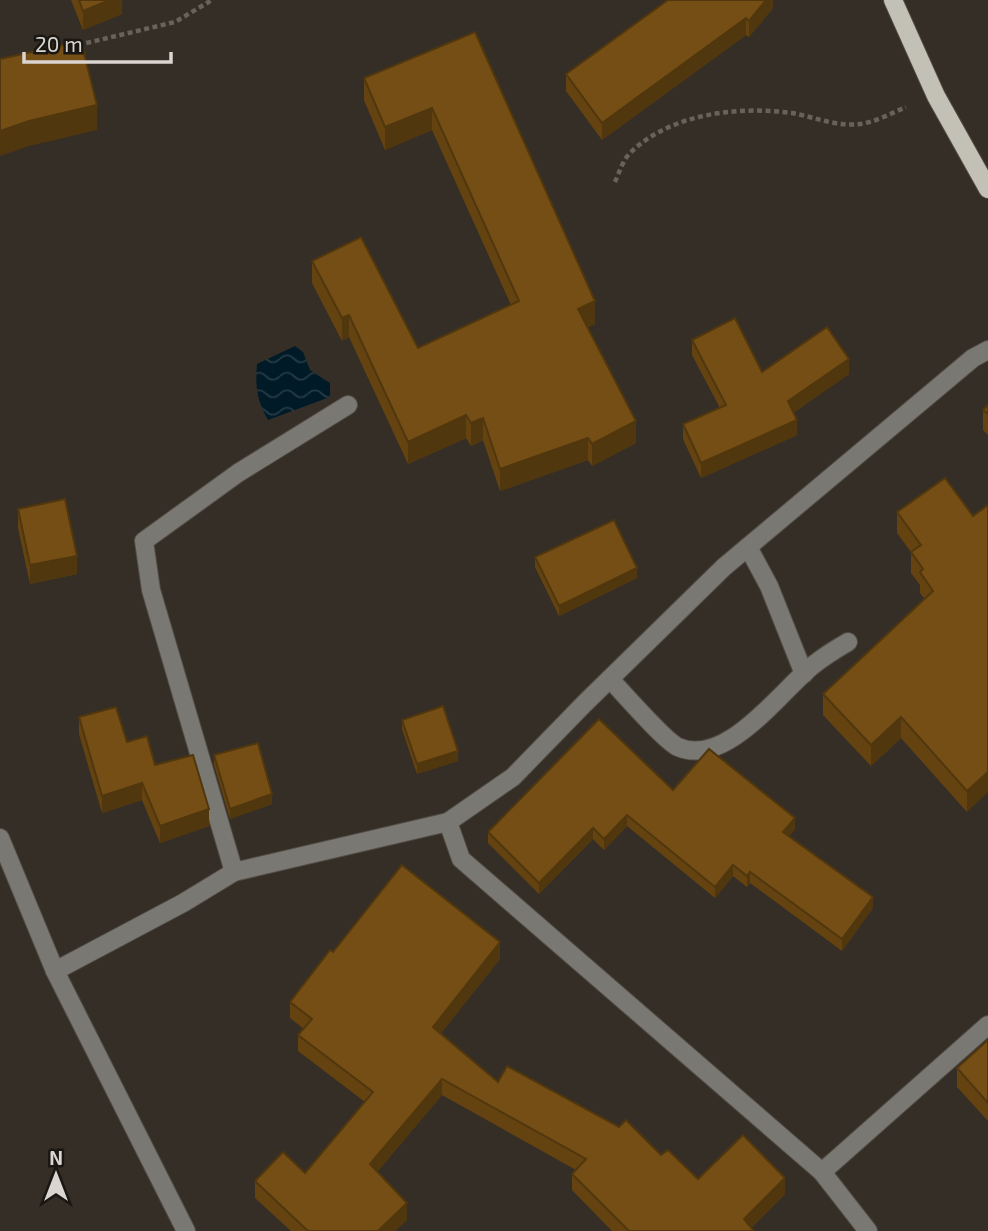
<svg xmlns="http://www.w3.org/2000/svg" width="988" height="1231" viewBox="0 0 988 1231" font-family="'Exo 2',sans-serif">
<defs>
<pattern id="water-waves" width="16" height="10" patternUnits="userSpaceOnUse" patternTransform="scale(1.75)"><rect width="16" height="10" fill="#001a27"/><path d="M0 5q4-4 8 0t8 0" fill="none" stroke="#253a45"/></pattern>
</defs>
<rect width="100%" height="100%" fill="#352e26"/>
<!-- water -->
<path fill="url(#water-waves)" d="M295 346 303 352 310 370 330 383V397L268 420C257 401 255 386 257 364Z"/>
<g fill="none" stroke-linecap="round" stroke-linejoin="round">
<defs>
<g id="minor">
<polyline points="748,547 769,586 804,674"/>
<path d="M610 679C623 693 665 741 678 747 726 768 780 692 812 666 823 657 836 649 848 642"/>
<polyline points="448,822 461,859 822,1172 868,1231"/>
<polyline points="0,838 55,971 186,1231"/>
<polyline points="234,872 151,590 144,541 238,473 348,405"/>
<polyline points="55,971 183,903 234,872 448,822 513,777 584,704 724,567 973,358 988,350"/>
<polyline points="822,1172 988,1025"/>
</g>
<polyline id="major" points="893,0 936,96 988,189"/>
</defs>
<!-- minor casing -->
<use href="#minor" stroke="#534c45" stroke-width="20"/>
<!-- major casing -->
<use href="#major" stroke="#534c45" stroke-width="20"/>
<!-- path -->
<g stroke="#69625b" stroke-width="4.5" stroke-dasharray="5 3.5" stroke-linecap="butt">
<polyline points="78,45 175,22 212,0"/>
<path d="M615 182C619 173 623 160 630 153 671 113 738 106 792 113 815 117 836 127 860 124 875 122 892 113 906 107"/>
</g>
<!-- minor -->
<use href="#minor" stroke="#797873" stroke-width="18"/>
<!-- major -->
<use href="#major" stroke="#c3c0b6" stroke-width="18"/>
</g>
<!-- wall -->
<g fill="#644311">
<polygon points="71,0 122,0 122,14 83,30"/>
<polygon points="773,0 773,8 749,37 746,35 602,140 566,91 566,74"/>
<polygon points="475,32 595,324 588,327 636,443 592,466 588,460 500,491 483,440 471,446 466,438 408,464 349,337 342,341 312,283 312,261 418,348 511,305 432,130 385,150 364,100 364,78"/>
<polygon points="692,340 762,372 849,374 793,413 797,435 701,478 683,439 683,424 720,408 692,355"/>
<polygon points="988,405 988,435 983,430 983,410"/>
<polygon points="18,509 77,574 30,584 18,528"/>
<polygon points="897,512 973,516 967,812 901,738 871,766 823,715 823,694 925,599 920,593 920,585 911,573 911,552 897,533"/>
<polygon points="535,557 637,578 559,616 535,567"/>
<polygon points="79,717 127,742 155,765 209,826 160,843 142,800 102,813 79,734"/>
<polygon points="402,720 458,761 417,774 402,729"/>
<polygon points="214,755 272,804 230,819 214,765"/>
<polygon points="673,790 795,829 789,836 873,908 842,951 750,883 747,887 733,876 715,898 627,826 604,850 593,839 539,894 488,843 488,832"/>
<polygon points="333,952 500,959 441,1033 498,1082 661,1155 698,1179 785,1194 751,1228 754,1231 612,1231 572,1190 572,1174 576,1170 442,1095 377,1172 407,1220 395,1231 291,1231 255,1198 255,1181 305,1173 365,1102 298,1051 298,1035 304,1029 290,1018 290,1002"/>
<polygon points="988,1040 988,1121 957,1087 957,1068"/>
</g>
<!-- shaded-wall -->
<g fill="#51370e">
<polygon points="110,0 122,0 122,14 83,30 83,11"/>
<polygon points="766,0 773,0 773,8 749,37 749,21"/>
<polygon points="746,18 746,35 602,140 602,123"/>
<polygon points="97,105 97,130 29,146 0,156 0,131 29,121"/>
<polygon points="432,108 432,130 385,150 385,127"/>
<polygon points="595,301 595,324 578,331 578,309"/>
<polygon points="349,315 349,337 342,341 342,318"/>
<polygon points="849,359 849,374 788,416 788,401"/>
<polygon points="466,415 466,438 408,464 408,442"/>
<polygon points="483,418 483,440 471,446 471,423"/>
<polygon points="797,420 797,435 701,478 701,463"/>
<polygon points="636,421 636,443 592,466 592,444"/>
<polygon points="588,438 588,460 500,491 500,469"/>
<polygon points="77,556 77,574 30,584 30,565"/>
<polygon points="637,568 637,578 559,616 559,606"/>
<polygon points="901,717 901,738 871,766 871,745"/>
<polygon points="458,751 458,761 417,774 417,764"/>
<polygon points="988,772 988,792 967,812 967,791"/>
<polygon points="142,783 142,800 102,813 102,796"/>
<polygon points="272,794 272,804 230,819 230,809"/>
<polygon points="209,809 209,826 160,843 160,826"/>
<polygon points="627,815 627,826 604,850 604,839"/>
<polygon points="795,818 795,829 783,843 783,832"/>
<polygon points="593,828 593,839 539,894 539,883"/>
<polygon points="733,865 733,876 715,898 715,887"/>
<polygon points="750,872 750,883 747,887 747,876"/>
<polygon points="873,897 873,908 842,951 842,939"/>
<polygon points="500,942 500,959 433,1043 433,1027"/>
<polygon points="442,1079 442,1095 370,1180 370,1164"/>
<polygon points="785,1178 785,1194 748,1231 744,1219"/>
<polygon points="407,1203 407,1220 395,1231 378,1231"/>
</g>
<!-- building -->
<g fill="#744e14" stroke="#51370e" stroke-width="2">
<polygon points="79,0 110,0 83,11"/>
<polygon points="668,0 766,0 749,21 746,18 602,123 566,74"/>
<polygon points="475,32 595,301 578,309 636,421 592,444 588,438 500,469 483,418 471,423 466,415 408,442 349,315 342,318 312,261 361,237 418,348 519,301 432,108 385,127 364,78"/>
<polygon points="81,41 97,105 29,121 0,131 0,59"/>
<polygon points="735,318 762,372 827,327 849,359 788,401 797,420 701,463 683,424 726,405 692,340"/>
<polygon points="988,405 988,414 983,410"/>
<polygon points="945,478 973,516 988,505 988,772 967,791 901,717 871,745 823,694 933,591 920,572 923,569 911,552 921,545 897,512"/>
<polygon points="65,499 77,556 30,565 18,509"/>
<polygon points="614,520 637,568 559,606 535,557"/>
<polygon points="443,706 458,751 417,764 402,720"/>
<polygon points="116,707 127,742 147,736 155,765 193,755 209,809 160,826 142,783 102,796 79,717"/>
<polygon points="599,719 673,790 709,749 795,818 783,832 873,897 842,939 750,872 747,876 733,865 715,887 627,815 604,839 593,828 539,883 488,832"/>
<polygon points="258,743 272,794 230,809 214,755"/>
<polygon points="402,865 500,942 433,1027 498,1082 507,1066 619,1127 626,1120 661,1155 668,1150 698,1179 743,1135 785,1178 744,1219 754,1231 629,1231 572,1174 586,1159 442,1079 370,1164 407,1203 378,1231 308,1231 255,1181 283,1152 305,1173 373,1092 298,1035 312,1019 290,1002 330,950 333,952"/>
<polygon points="988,1040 988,1103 957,1068"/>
</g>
<!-- north arrow -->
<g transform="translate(56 1175)" stroke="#1a1713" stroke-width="5" paint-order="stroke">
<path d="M0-5L12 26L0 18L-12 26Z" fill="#dad5d0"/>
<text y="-10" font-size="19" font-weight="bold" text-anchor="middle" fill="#dad5d0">N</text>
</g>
<!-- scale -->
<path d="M24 52v10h147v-10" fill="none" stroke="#dad5d0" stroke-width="3.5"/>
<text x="35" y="52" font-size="21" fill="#dad5d0" stroke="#1a1713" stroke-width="5" paint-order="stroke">20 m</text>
</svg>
